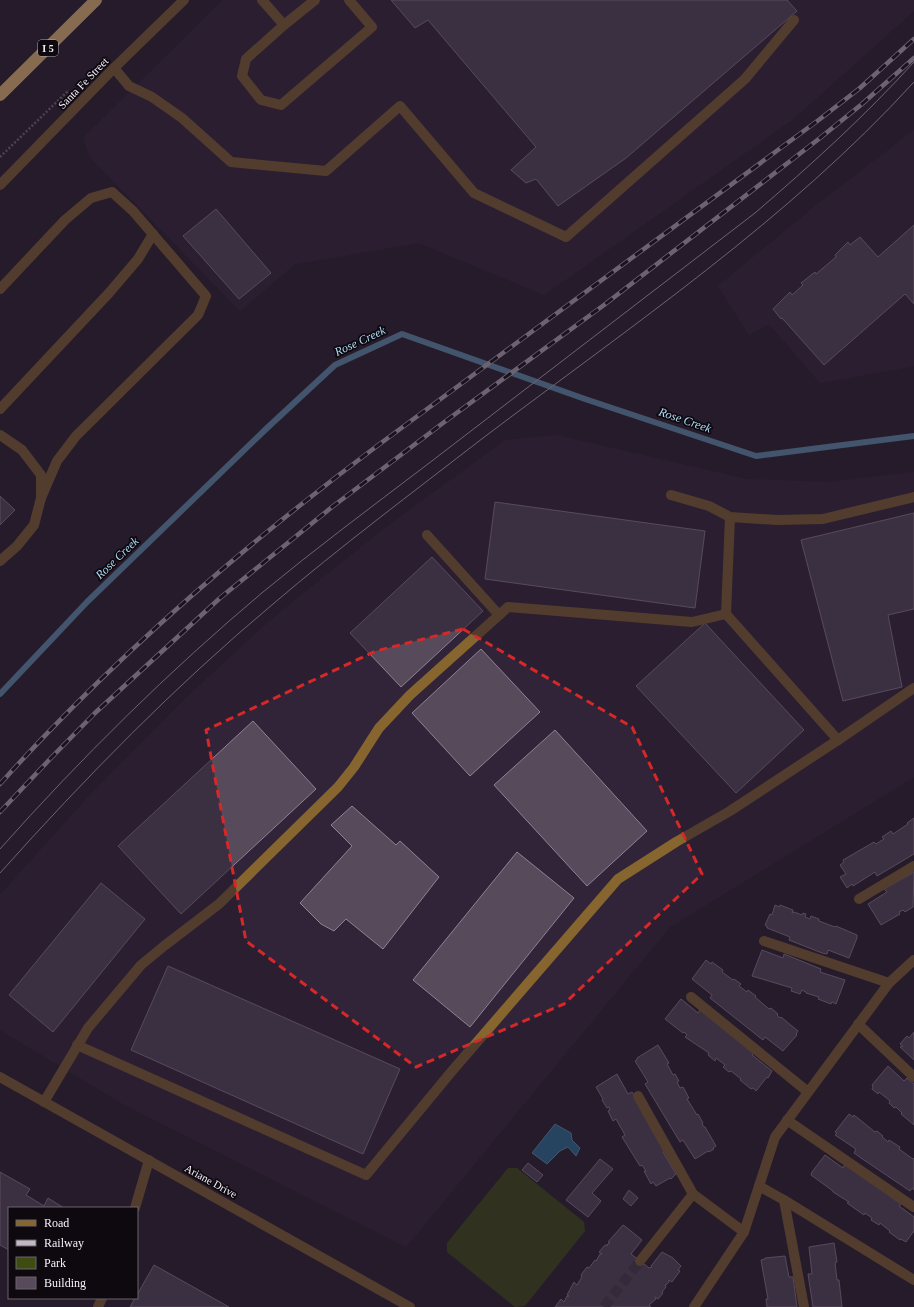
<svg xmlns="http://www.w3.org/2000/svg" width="914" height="1307" viewBox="0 0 914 1307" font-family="'Times New Roman',serif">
<rect width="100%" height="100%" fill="#271c2c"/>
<!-- built -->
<g fill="#312338">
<polygon points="223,0 914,0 914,11 792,120 544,295 419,243 295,264 240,311 89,156 84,137"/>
<polygon points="914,130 914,366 820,383 769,324 749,335 718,286 819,203"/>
<polygon points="556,435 746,479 829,482 914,472 914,777 670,927 406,1247 123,1104 0,1030 0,895 88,797 185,699 256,633 290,604 380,532 505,440"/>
</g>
<!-- green -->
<polygon fill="#3f4c11" points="508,1168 517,1168 584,1222 585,1231 525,1306 515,1307 447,1252 447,1243"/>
<!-- water -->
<polygon fill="#26769f" stroke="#659bbb" points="555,1124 571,1133 572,1140 580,1148 576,1156 568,1147 560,1151 547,1164 532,1153"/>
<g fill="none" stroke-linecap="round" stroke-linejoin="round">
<!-- stream -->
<polyline stroke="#659bbb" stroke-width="6" points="0,694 87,602 266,429 335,365 402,334 585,399 756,456 914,436"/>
</g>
<!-- building -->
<g fill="#564a5b" stroke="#908296">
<polygon points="391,0 787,0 797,11 626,158 558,206 536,179 526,183 511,170 536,147 428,20 415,28"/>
<polygon points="216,209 271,273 239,299 183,236"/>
<polygon points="914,225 914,304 905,294 824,365 782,318 781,319 773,309 790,292 792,295 803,285 801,283 815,272 816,274 836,257 835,255 848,242 850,245 860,237 878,257"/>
<polygon points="0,496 15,510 0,525"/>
<polygon points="495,502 705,531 695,608 485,579"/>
<polygon points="914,513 914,609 888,615 902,687 843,701 801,540"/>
<polygon points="432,557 483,611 401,687 350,633"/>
<polygon points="705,623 804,730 736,793 636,686"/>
<polygon points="481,649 540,712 470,776 412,713"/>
<polygon points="253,721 316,789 181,914 118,846"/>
<polygon points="555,730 647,831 587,886 494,785"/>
<polygon points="352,806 396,845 400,841 439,877 383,949 346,919 334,931 321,924 300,903 352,846 331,825"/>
<polygon points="914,818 914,854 877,876 875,872 853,886 852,884 847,888 840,877 846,874 840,865 844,862 843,860 874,842 876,844 884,839 882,837 891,831 893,834 908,824 907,823"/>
<polygon points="517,852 574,898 470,1027 413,980"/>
<polygon points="914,872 913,907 905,912 903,910 899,912 900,914 881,925 868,904 887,892 884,889"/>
<polygon points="101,883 145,919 53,1032 9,995"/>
<polygon points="775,905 779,907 780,905 793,910 792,913 794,912 802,915 803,913 806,914 805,917 810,919 811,916 819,919 819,921 835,927 836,926 857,935 857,938 849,958 828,950 827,954 822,953 789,940 790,937 767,928 767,926 765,925 770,914 772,915"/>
<polygon points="762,950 783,958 784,954 821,969 820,972 845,980 836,1004 832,1002 831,1004 818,999 819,997 806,993 806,992 802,990 800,994 791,991 792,988 752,976"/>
<polygon points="706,960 711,964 712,962 723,970 722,972 733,980 734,979 741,984 739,986 747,992 748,990 756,996 755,997 769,1009 771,1008 778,1014 777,1015 780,1018 781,1017 798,1031 796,1034 797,1035 783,1051 765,1037 763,1040 710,998 712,995 692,979"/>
<polygon points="168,966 400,1069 363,1154 131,1050"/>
<polygon points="681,999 698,1013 700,1010 754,1052 752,1055 772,1071 768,1078 767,1077 756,1091 753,1088 751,1089 740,1080 741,1079 731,1071 729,1072 723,1067 725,1065 716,1058 715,1061 708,1055 709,1053 685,1037 687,1035 684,1032 683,1033 665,1019"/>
<polygon points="914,1032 914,1060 900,1047 903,1046 900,1044 907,1036 909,1038"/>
<polygon points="658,1045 669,1063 667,1064 673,1075 675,1074 679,1081 677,1082 680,1088 683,1087 689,1098 687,1099 697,1115 698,1114 703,1123 702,1124 704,1127 705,1127 716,1146 713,1148 714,1149 709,1152 708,1151 695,1159 683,1140 680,1142 645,1084 648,1082 635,1061 637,1060 637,1058"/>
<polygon points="888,1066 904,1081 907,1078 914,1084 914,1125 901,1114 902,1113 896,1107 894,1108 889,1103 890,1101 889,1100 879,1092 878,1094 872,1089 873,1087 872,1085"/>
<polygon points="617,1074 628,1094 632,1092 667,1150 663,1152 676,1174 671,1179 670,1178 656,1186 653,1182 651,1184 644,1171 646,1171 642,1165 640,1166 622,1137 625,1135 616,1119 613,1121 608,1111 610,1110 609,1107 607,1108 602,1100 603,1099 596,1087"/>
<polygon points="849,1114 853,1117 854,1115 875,1132 877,1131 883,1136 882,1137 887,1141 888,1142 889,1140 900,1147 899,1149 913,1159 914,1158 914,1190 912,1188 910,1191 861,1158 854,1153 856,1149 835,1135 837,1133 835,1132"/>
<polygon points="825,1155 843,1168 845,1164 901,1204 899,1206 914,1217 914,1232 913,1232 906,1242 901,1239 900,1240 889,1232 890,1231 880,1223 879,1225 871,1220 872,1218 865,1213 864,1215 847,1203 849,1202 833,1192 833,1191 811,1175 812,1172"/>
<polygon points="600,1159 613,1169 592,1193 601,1201 588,1217 566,1200"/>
<polygon points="528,1163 543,1175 537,1182 522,1170"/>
<polygon points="0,1172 30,1189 26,1195 44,1206 48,1198 64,1208 9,1208 9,1250 0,1245"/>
<polygon points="629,1190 638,1198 631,1206 623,1199"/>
<polygon points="623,1225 626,1227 642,1240 631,1254 649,1268 652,1267 651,1266 662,1252 673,1258 681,1266 678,1270 680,1271 672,1282 669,1280 669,1282 666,1285 665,1285 666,1287 662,1292 663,1293 658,1299 655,1297 656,1299 649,1305 651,1307 555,1307 561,1299 564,1302 567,1296 569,1296 567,1295 574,1282 577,1285 582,1277 581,1275 587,1267 589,1268 595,1260 596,1261 600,1254 602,1254 599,1252 605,1245 608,1245 607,1245 610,1243 608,1242"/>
<polygon points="834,1243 837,1262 835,1263 837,1280 839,1280 842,1307 813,1307 808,1274 812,1274 809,1247"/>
<polygon points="785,1256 789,1277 793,1277 797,1307 767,1307 766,1299 768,1299 761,1260 765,1259 765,1258"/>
<polygon points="154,1265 229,1307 130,1307 135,1298 137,1298 137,1295"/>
</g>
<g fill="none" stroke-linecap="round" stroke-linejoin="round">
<!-- minor-tunnel -->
<polyline stroke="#463c4b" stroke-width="10" stroke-dasharray="10 5" stroke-linecap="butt" points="604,1307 640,1261"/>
<!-- path -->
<polyline stroke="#7b7280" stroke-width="2.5" stroke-dasharray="2 2" stroke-linecap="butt" points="0,157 69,90"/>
<!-- minor -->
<g stroke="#86652f" stroke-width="10">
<polyline points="262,0 284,25"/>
<polyline points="315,0 284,25 246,59 242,76 261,100 281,105 372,27 349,0"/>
<polyline points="114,68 129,86 152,97 182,118 231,162 326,171 400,106 474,193 566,237 745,79 794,20"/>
<polyline points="0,185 114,68 184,0"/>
<polyline points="0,289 65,220 91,198 112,192 133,211 206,296 198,315 76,436 57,461 41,498"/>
<polyline points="0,409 109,293 138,259 153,234"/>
<polyline points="0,435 22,450 41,475 41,498 34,525 17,546 0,561"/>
<polyline points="671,495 709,506 730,517 777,520 823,519 914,497"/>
<polyline points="427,535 499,615"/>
<polyline points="726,614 730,517"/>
<polyline points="859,899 914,866"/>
<polyline points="764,941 889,983"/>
<polyline points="691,997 808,1092"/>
<polyline points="858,1024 914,1077"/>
<polyline points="77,1045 366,1175 452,1071 618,879 676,842 730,811 838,740"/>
<polyline points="0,1077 410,1307"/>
<polyline points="638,1096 693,1194 744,1232"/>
<polyline points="44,1102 88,1028 141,965 164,946 219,904 338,787 354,767 379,728 410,695 508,607 692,622 726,614 838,740 914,688"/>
<polyline points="787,1120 914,1207"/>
<polyline points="759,1186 784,1200 914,1280"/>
<polyline points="784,1200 804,1307"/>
<polyline points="135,1208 149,1160"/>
<polyline points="640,1261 693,1194"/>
<polyline points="98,1307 102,1298"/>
<polyline points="694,1307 744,1232 775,1137 889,983 914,960"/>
</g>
<!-- highway -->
<polyline stroke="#fdcc7f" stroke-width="12" points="0,95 96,0"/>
<!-- tram -->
<g stroke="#c2b9c5" stroke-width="1">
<path d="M0 849C81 758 169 671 263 592 315 549 370 508 424 467 534 382 645 298 755 213 811 165 865 116 914 62"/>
<path d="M0 873C85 778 175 686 273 604 341 546 412 493 483 438 631 326 788 220 914 82"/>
</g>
<defs>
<g id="rail">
<path d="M0 784C113 658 242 547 377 446L820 119 860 88 914 39"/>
<polyline points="0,812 50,759 95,713 220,598 332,507 443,423 604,305 820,138 862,104 914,58"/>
</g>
</defs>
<!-- rail casing -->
<use href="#rail" stroke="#c2b9c5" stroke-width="4.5"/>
<!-- rail -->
<use href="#rail" stroke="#0d090f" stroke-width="3" stroke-dasharray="9" stroke-linecap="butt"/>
</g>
<!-- marked area -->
<path d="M0 0H914V1307H0ZM463 629 632 727 702 874 564 1004 416 1067 246 941 206 730 376 651Z" fill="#271c2c" fill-opacity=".55" fill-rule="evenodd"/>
<path fill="none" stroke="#d62828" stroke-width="3" stroke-dasharray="8 5" stroke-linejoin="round" d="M463 629 632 727 702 874 564 1004 416 1067 246 941 206 730 376 651Z"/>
<g text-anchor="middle" stroke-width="3.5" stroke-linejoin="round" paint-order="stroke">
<!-- shield labels -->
<rect fill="#0d090f" stroke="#b2abb4" stroke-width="1" x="38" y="40" width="20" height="16" rx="3"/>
<g font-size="10" font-weight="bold" fill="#f8f0fb">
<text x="48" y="52">I 5</text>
</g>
<!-- street labels -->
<g font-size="11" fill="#f8f0fb" stroke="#0d090f">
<text transform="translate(83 83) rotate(-46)" y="4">Santa Fe Street</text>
<text transform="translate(211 1181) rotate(29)" y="4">Ariane Drive</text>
</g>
<!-- water labels -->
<g font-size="12" font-style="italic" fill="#afdcf8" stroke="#0d090f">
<text transform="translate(360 341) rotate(-25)" y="4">Rose Creek</text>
<text transform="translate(685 420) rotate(19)" y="4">Rose Creek</text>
<text transform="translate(117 558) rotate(-44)" y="4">Rose Creek</text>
</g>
</g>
<!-- legend -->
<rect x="8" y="1207" width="130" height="92" fill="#0d090f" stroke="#6b656d"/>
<rect x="16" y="1220" width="20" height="6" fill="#86652f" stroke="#6b656d"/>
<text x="44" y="1227" font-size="12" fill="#f8f0fb">Road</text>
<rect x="16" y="1240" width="20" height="6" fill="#c2b9c5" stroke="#6b656d"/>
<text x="44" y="1247" font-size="12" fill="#f8f0fb">Railway</text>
<rect x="16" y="1257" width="20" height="12" fill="#3f4c11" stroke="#6b656d"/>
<text x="44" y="1267" font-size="12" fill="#f8f0fb">Park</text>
<rect x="16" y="1277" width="20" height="12" fill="#564a5b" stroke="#6b656d"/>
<text x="44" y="1287" font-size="12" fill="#f8f0fb">Building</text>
</svg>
